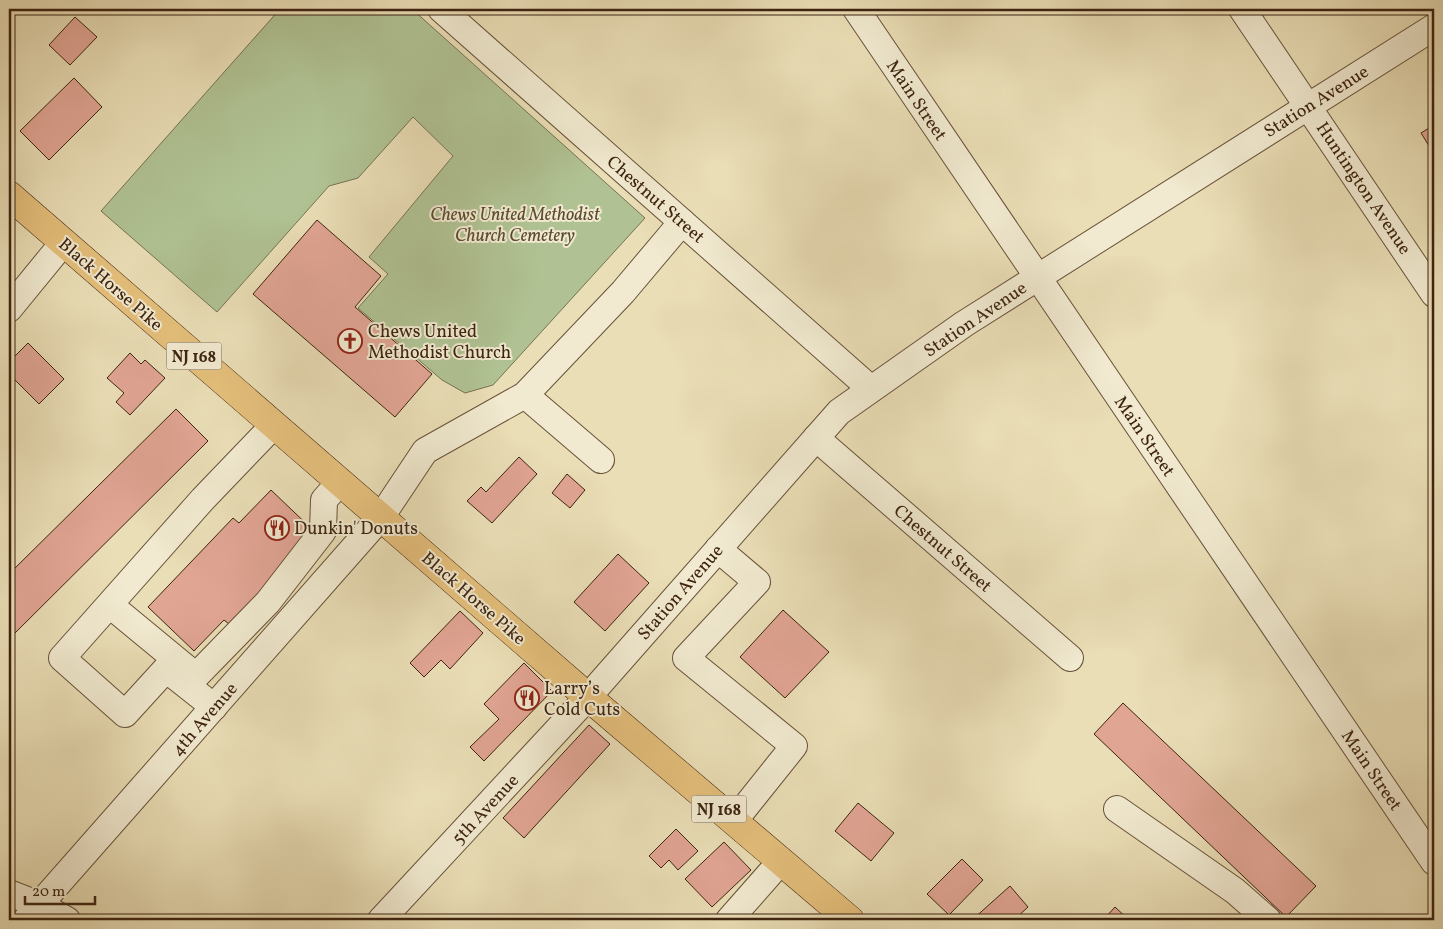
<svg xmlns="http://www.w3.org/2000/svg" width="1443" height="929" viewBox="0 0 1443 929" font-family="Vollkorn,serif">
<rect width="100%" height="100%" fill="#eadeb6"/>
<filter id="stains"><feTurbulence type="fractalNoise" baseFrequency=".004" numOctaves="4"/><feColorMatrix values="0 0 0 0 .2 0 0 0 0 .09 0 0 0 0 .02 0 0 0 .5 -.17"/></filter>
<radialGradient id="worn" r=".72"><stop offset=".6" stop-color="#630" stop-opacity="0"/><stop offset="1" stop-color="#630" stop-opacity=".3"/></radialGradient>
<!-- green -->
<polygon fill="#b0c293" stroke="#767252" points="280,9 412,9 645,218 493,385 465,393 442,380 358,308 388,274 369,257 453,156 413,117 358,178 329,186 217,312 101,211"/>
<!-- building -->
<g fill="#e1a594" stroke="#3d2310">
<polygon points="75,17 97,37 70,65 49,45"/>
<polygon points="74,78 102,107 49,160 20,131"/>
<polygon points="1434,125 1434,154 1421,133"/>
<polygon points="317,220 381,276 355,307 432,374 395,417 253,294"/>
<polygon points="28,343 64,379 39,404 9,374 9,362"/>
<polygon points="130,353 141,364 145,360 165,378 130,415 116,402 124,393 107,378"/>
<polygon points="176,409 208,441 9,639 9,574"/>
<polygon points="519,457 537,474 492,523 467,501 481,487 486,492"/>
<polygon points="567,474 585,490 570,508 552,493"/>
<polygon points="271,490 316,533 229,624 224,620 194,651 148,607 233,518 239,523"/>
<polygon points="618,554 649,583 605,631 574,602"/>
<polygon points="783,610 829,652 785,698 740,657"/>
<polygon points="460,611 483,633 450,669 441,660 424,677 410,663"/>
<polygon points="524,663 552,691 484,761 470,747 499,719 484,704"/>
<polygon points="1123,703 1316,886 1286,917 1094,734"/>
<polygon points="589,725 610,744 524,838 503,818"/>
<polygon points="858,803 894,833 871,861 835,831"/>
<polygon points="676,829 698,851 678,870 669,860 661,868 649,856"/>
<polygon points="724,842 751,870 712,907 685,879"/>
<polygon points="962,859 983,880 949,915 927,894"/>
<polygon points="1010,886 1028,907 1014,920 972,920"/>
<polygon points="1115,907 1129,920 1103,920"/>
</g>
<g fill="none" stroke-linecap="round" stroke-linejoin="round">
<defs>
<g id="minor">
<polyline points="441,9 871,389"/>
<polyline points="856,9 1434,862"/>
<polyline points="1242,9 1434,294"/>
<polyline points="9,309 63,243"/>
<polyline points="525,395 601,460"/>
<polyline points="816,438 1070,658"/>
<polyline points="718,549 757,582 686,658 794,746 734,821"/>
<polyline points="110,605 196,676 268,602 323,531 324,500 340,482"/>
<polyline points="214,707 166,669 125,714 62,658 203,499 274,425"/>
<polyline points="1117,809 1235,891 1268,920"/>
<polyline points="9,893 40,905 67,920"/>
<polyline points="26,920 381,517 425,451 525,395 623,292 682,222"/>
<polyline points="381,920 588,697 839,412 964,324 1434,27"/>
<polyline points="729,920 781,861"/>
</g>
<polyline id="major" points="9,195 588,697 850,920"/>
</defs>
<!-- minor casing -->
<use href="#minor" stroke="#68523a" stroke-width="28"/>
<!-- major casing -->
<use href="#major" stroke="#3d2310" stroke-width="29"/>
<!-- minor -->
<use href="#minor" stroke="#f1ead0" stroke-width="26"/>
<!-- major -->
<use href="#major" stroke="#e5bf7b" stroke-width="28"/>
</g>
<!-- icons -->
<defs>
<symbol id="church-ring" viewBox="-11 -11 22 22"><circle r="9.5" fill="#f1ead0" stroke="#8f2418" stroke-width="1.5"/><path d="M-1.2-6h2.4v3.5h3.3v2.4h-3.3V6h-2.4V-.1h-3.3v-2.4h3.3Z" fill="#8f2418"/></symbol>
<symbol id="restaurant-ring" viewBox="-11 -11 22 22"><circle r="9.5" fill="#f1ead0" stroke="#8f2418" stroke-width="1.5"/><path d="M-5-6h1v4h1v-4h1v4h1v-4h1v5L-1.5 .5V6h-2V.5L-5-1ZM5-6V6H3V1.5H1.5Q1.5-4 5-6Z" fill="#8f2418"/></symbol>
</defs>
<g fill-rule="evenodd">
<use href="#church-ring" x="336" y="327" width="28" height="28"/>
<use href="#restaurant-ring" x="263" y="514" width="28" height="28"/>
<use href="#restaurant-ring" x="513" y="684" width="28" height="28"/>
</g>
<g text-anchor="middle" stroke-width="4" stroke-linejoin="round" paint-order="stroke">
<!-- shield labels -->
<g fill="#f1ead0" stroke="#735f4a" stroke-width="1">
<rect x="166.5" y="342.5" width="55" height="27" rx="4"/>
<rect x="691.5" y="795.5" width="55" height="27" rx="4"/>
</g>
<g font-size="16" font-weight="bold" fill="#3d2310">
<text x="194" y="362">NJ 168</text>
<text x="719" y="815">NJ 168</text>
</g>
<!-- street labels -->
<g font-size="18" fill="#3d2310" stroke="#f1ead0">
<text transform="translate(917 100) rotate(56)" y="6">Main Street</text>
<text transform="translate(1316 101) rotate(-32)" y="6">Station Avenue</text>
<text transform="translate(1364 188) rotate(56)" y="6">Huntington Avenue</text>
<text transform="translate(656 199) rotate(41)" y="6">Chestnut Street</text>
<text transform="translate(111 284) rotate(41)" y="6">Black Horse Pike</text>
<text transform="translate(975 319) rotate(-34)" y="6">Station Avenue</text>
<text transform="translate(1145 436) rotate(56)" y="6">Main Street</text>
<text transform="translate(943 548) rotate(41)" y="6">Chestnut Street</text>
<text transform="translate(680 592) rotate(-49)" y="6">Station Avenue</text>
<text transform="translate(474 598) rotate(41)" y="6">Black Horse Pike</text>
<text transform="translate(204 719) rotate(-49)" y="6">4th Avenue</text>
<text transform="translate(1372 770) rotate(56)" y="6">Main Street</text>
<text transform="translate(485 809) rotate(-47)" y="6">5th Avenue</text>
</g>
<!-- park labels -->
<g font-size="18" font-style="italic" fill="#5a4b31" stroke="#f1ead0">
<text x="515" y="220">Chews United Methodist<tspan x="515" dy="21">Church Cemetery</tspan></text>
</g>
<!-- poi labels -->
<g font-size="18" fill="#3d2310" stroke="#f1ead0" text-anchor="start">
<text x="368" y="337">Chews United<tspan x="368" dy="21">Methodist Church</tspan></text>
<text x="294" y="534">Dunkin' Donuts</text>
<text x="544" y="694">Larry’s<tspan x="544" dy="21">Cold Cuts</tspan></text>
</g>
</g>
<!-- margin -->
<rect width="1443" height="929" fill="none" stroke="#eadeb6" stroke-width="30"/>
<rect x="10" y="10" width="1423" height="909" fill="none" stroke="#3d2310" stroke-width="2.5"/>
<rect x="15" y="15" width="1413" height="899" fill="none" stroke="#3d2310"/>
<!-- scale -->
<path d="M25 896v8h70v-8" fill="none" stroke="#3d2310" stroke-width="2.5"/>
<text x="32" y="896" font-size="15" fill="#3d2310" stroke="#f1ead0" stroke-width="4" paint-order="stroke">20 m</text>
<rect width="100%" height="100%" filter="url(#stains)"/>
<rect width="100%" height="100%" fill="url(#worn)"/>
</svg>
